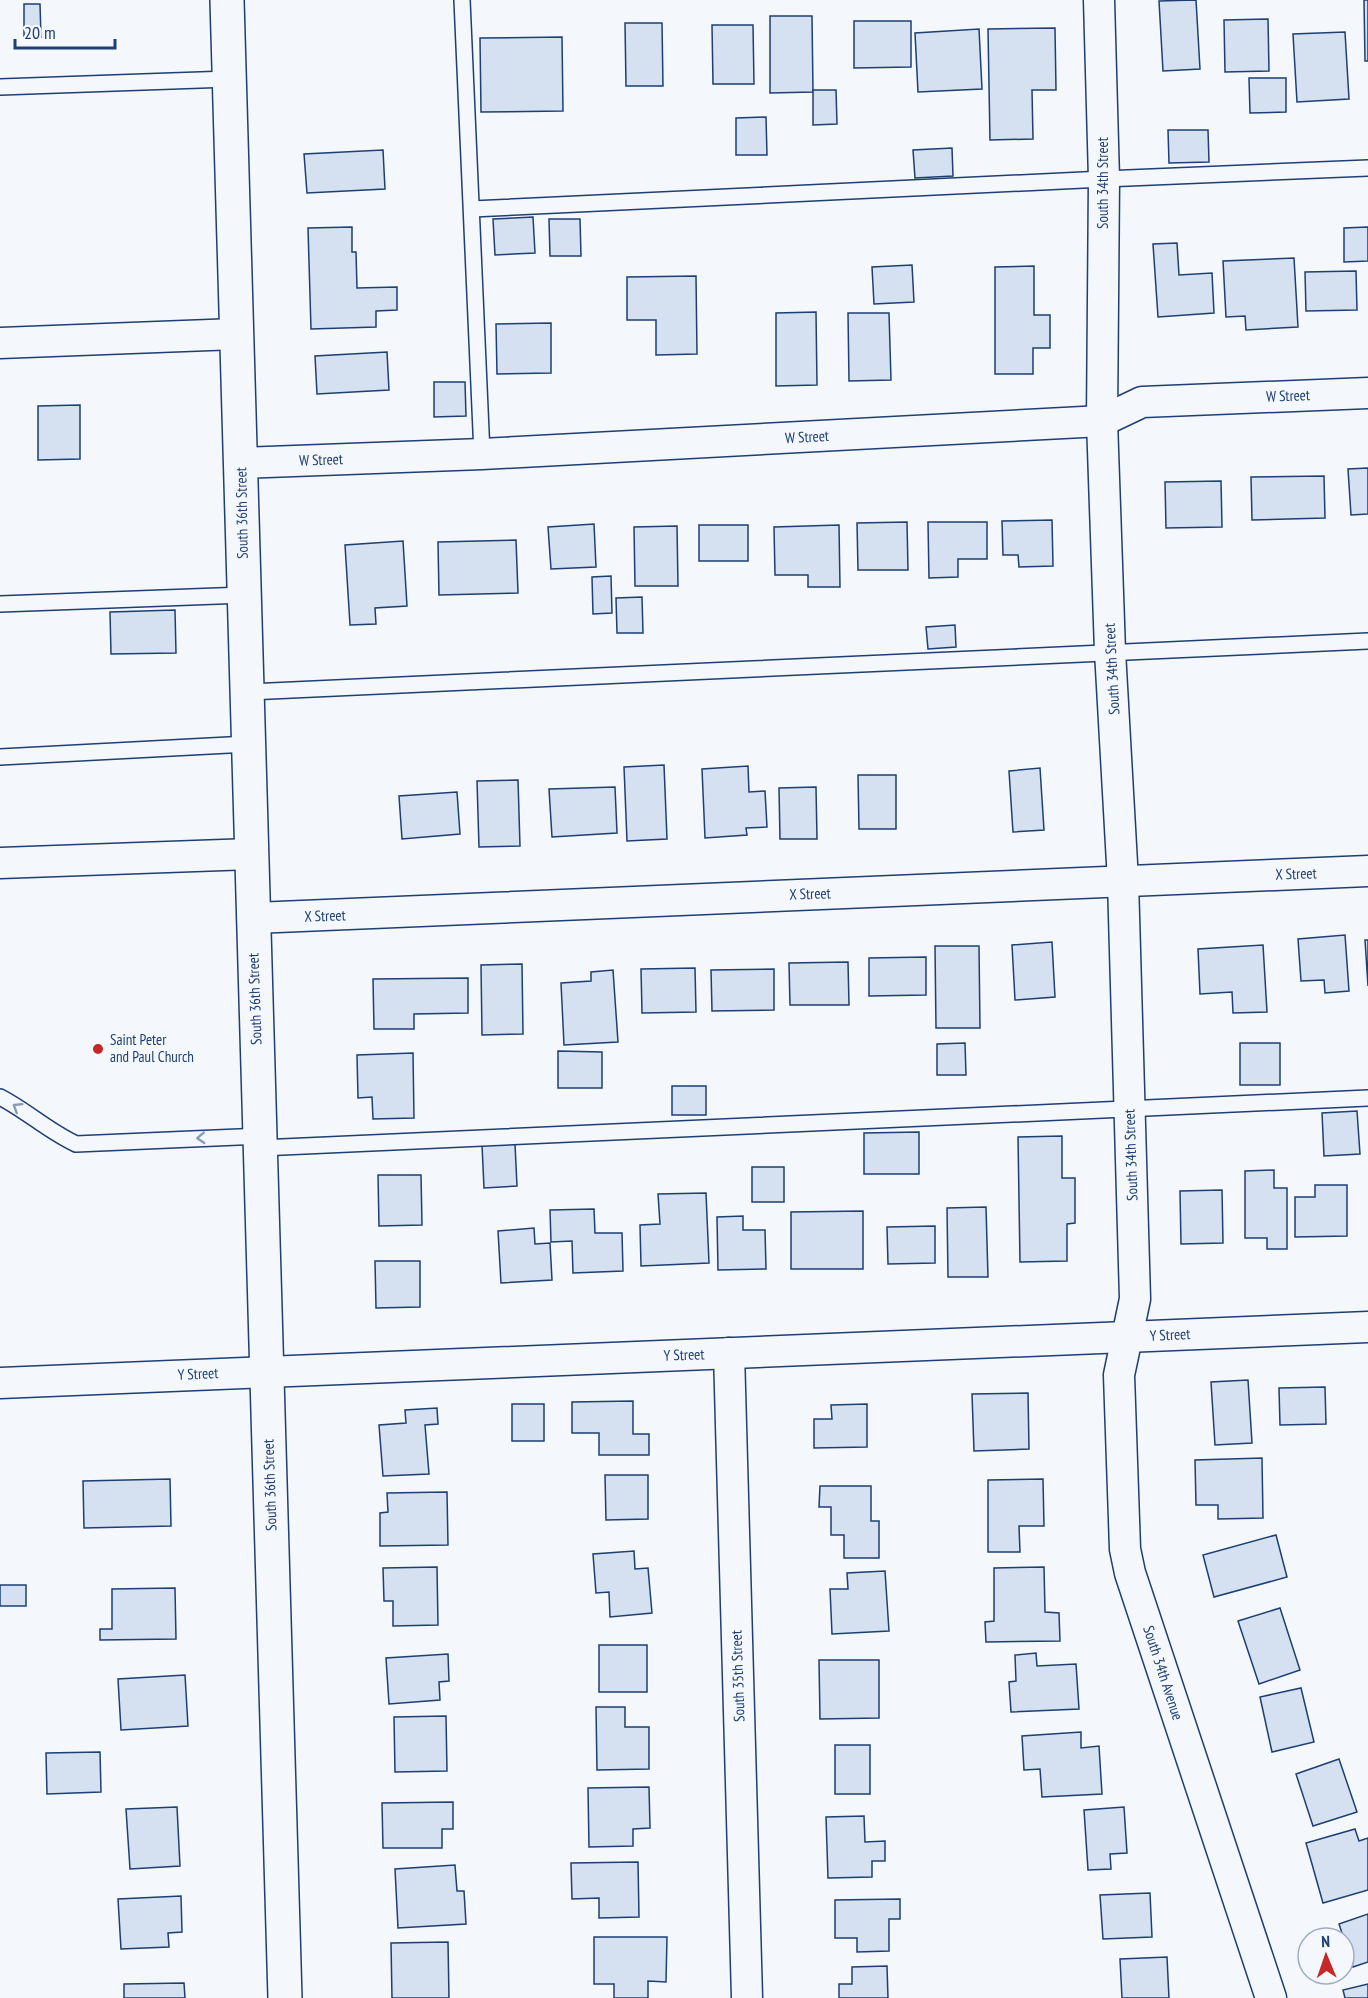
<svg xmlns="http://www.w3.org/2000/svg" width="1368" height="1998" viewBox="0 0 1368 1998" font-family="'PT Sans Narrow',sans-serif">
<rect width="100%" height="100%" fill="#f4f7fb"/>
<!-- building -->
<g fill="#d5e0f0" stroke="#1d3f73" stroke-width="1.5">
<polygon points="1196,0 1200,69 1163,71 1159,1"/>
<polygon points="1364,0 1368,0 1368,61 1365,61"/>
<polygon points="24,4 40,4 41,37 24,38"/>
<polygon points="770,16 812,16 813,92 770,93"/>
<polygon points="1268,19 1269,71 1225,72 1224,20"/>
<polygon points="854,21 911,21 911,67 854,68"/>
<polygon points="625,23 662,23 663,86 626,86"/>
<polygon points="712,25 753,25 754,84 713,84"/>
<polygon points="1055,28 1056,90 1032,90 1033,139 990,140 988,29"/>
<polygon points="979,29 982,89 918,92 915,33"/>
<polygon points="1345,32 1349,99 1297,102 1293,34"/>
<polygon points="562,37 563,111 481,112 480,38"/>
<polygon points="1249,78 1286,78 1286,112 1250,113"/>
<polygon points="813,90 836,90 837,124 813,125"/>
<polygon points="766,117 767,155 736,155 736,118"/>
<polygon points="1168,130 1208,130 1209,162 1169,163"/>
<polygon points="952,148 953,176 915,178 913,150"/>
<polygon points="383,150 385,189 307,193 304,154"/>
<polygon points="533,217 535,253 495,255 493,219"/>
<polygon points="549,219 580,219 581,256 550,256"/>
<polygon points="352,227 352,252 356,252 357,288 397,287 397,310 376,311 376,327 311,329 308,228"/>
<polygon points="1368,227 1368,261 1344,262 1344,228"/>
<polygon points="1177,243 1179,275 1212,273 1214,313 1158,317 1153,244"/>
<polygon points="1294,258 1298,327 1246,330 1245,316 1226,317 1223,261"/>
<polygon points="912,265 914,302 874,304 872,267"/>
<polygon points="1034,266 1034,315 1050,315 1050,348 1033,348 1033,374 995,374 995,267"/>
<polygon points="1356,271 1357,310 1306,311 1305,272"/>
<polygon points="696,276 697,354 656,355 656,320 627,320 627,277"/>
<polygon points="816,312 817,385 776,386 776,313"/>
<polygon points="848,313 889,313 891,380 849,381"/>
<polygon points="551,323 551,373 497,374 496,324"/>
<polygon points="387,352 389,390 317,394 315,356"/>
<polygon points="434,382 465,382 466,416 434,417"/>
<polygon points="80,405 80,459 38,460 38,406"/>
<polygon points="1368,468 1368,514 1351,515 1348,469"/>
<polygon points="1324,476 1325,518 1252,520 1251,477"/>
<polygon points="1221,481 1222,527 1166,528 1165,482"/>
<polygon points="1052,520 1053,566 1019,567 1018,555 1003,555 1002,521"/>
<polygon points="907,522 908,570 858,570 857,523"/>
<polygon points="928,522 987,522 987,559 958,559 958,577 929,578"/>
<polygon points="594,524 596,567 551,569 548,527"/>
<rect x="699" y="525" width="49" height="36"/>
<polygon points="839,525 840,587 808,587 808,575 775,575 774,527"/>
<polygon points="677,526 678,586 635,586 634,527"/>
<polygon points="516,540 518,593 439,595 438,542"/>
<polygon points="403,541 407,606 375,608 376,624 350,625 345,545"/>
<polygon points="611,576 612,613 593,614 592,577"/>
<polygon points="642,597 643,633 617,633 616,598"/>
<polygon points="175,610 176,653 111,654 110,612"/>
<polygon points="955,625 956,647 928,649 926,627"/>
<polygon points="664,765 667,839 627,841 624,767"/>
<polygon points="748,766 749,792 765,791 767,827 746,828 747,835 705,838 702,769"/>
<polygon points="1040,768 1044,830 1013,832 1009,771"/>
<polygon points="858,775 896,775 896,829 859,829"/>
<polygon points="518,780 520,846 479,847 477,781"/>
<polygon points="615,787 617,833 552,837 549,789"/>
<polygon points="816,787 817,839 780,839 779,788"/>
<polygon points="457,792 460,834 402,839 399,796"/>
<polygon points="1345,935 1349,991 1325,993 1324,980 1301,981 1298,939"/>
<polygon points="1365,940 1368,940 1368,986"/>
<polygon points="1052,942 1055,997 1015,1000 1012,945"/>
<polygon points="1263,945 1267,1012 1233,1013 1232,992 1200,994 1198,949"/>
<polygon points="935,946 979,946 980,1028 936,1028"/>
<polygon points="926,957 926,995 869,996 869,958"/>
<polygon points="848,962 849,1005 790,1005 789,963"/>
<polygon points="522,964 523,1034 482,1035 481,965"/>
<polygon points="695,968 696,1012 642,1013 641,969"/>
<polygon points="774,969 774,1010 712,1011 711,970"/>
<polygon points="613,970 618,1042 564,1045 561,983 591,981 591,972"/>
<polygon points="468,978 468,1013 414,1014 414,1029 374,1029 373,979"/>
<polygon points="965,1043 966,1075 937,1075 937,1044"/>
<rect x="1240" y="1043" width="40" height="42"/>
<polygon points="558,1051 602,1052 602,1088 558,1088"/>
<polygon points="413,1053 414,1118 373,1119 372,1097 358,1098 357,1055"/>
<rect x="672" y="1086" width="34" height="29"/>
<polygon points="1357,1111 1360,1154 1324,1156 1322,1113"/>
<polygon points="919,1132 919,1174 864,1174 864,1133"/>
<polygon points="1062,1136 1062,1178 1075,1178 1075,1223 1067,1224 1067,1261 1020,1262 1018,1137"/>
<polygon points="515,1144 517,1186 484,1188 482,1145"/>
<rect x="752" y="1167" width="32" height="35"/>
<polygon points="1274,1170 1274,1188 1287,1188 1287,1249 1267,1249 1267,1238 1245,1238 1245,1171"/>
<polygon points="378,1175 421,1175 422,1225 379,1226"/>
<polygon points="1315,1185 1347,1185 1347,1236 1295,1237 1295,1197 1315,1197"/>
<polygon points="1222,1190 1223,1243 1181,1244 1180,1191"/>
<polygon points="706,1193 709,1263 641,1266 640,1225 660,1224 658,1194"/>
<polygon points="986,1207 988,1277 948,1277 947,1208"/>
<polygon points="594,1209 595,1233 622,1233 623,1271 573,1273 572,1241 551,1242 550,1210"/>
<polygon points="863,1211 863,1269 791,1269 791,1212"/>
<polygon points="743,1216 743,1230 765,1230 766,1269 718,1270 717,1217"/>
<polygon points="935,1226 935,1263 888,1264 887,1227"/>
<polygon points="534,1228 535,1244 550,1243 552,1280 501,1283 498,1231"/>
<polygon points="375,1261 420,1261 420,1307 376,1308"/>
<polygon points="1248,1380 1252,1443 1215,1445 1211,1382"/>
<polygon points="1325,1387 1326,1424 1280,1425 1279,1388"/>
<polygon points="1028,1393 1029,1449 974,1451 972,1394"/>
<polygon points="633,1401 633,1434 649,1434 649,1455 599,1455 599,1433 572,1433 572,1402"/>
<rect x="512" y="1404" width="32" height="37"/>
<polygon points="867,1404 867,1447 814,1448 814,1419 832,1419 831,1405"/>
<polygon points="437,1408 438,1424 425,1425 429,1474 383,1476 379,1425 406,1423 405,1410"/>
<polygon points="1262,1458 1263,1518 1218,1519 1218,1505 1196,1505 1195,1460"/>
<polygon points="605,1475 648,1475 648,1519 606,1520"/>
<polygon points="170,1479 171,1526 84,1528 83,1481"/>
<polygon points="1043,1479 1044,1526 1019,1526 1020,1552 988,1552 988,1480"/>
<polygon points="820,1486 871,1486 871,1521 879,1521 879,1558 844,1558 844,1535 831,1535 831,1507 819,1507"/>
<polygon points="447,1492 448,1545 380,1546 380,1513 388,1512 387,1493"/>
<polygon points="1276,1535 1287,1577 1214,1597 1203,1555"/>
<polygon points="634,1551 635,1569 648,1568 652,1613 610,1617 609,1592 596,1593 593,1554"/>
<polygon points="437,1567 438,1625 393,1626 393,1601 384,1601 383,1568"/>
<polygon points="1044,1567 1045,1612 1059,1613 1060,1641 986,1642 985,1622 994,1621 994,1568"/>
<polygon points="885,1571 889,1631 832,1634 830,1589 848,1589 847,1573"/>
<rect x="0" y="1585" width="26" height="21"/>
<polygon points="175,1588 176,1639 100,1640 100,1629 112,1629 112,1589"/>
<polygon points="1280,1608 1300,1670 1259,1684 1238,1621"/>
<rect x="599" y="1645" width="48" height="47"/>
<polygon points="1036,1653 1037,1666 1076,1664 1079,1709 1011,1712 1009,1682 1016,1681 1015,1655"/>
<polygon points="448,1654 449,1681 439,1682 440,1700 389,1704 386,1658"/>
<polygon points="819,1660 879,1660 879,1718 820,1719"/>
<polygon points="185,1675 188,1726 121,1730 118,1679"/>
<polygon points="1301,1688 1314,1742 1272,1752 1260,1697"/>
<polygon points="596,1707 625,1707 625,1727 649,1727 649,1769 597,1770"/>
<polygon points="446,1716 447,1771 395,1772 394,1717"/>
<polygon points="1081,1732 1081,1748 1099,1746 1102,1794 1042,1797 1040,1769 1024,1770 1022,1736"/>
<rect x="835" y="1745" width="35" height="49"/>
<polygon points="100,1752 101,1792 47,1794 46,1753"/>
<polygon points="1339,1759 1357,1812 1313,1826 1296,1774"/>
<polygon points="649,1787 650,1828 633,1829 633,1846 589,1847 588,1788"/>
<polygon points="453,1802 453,1829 442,1829 442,1848 383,1848 382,1803"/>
<polygon points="177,1807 180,1866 130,1869 126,1809"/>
<polygon points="1124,1807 1127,1853 1110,1854 1111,1869 1088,1870 1084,1810"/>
<polygon points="864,1816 865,1842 885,1841 885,1861 872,1861 872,1877 828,1878 826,1817"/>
<polygon points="1355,1829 1359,1841 1368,1838 1368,1890 1323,1903 1306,1843"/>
<polygon points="638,1862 639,1917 599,1918 599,1898 572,1899 571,1863"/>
<polygon points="455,1865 457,1891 464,1891 466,1924 398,1928 395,1869"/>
<polygon points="1150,1893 1152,1937 1103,1939 1100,1895"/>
<polygon points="181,1896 182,1932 168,1933 169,1947 121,1949 118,1899"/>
<polygon points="900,1899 900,1919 889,1919 889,1951 857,1952 857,1938 835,1938 835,1900"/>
<polygon points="1368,1914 1368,1962 1353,1967 1339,1924"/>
<polygon points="594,1937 667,1937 666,1982 648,1981 648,1998 614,1998 614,1984 594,1984"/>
<polygon points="448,1942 449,1998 392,1998 391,1943"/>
<polygon points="1167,1957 1169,1998 1122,1998 1120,1959"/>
<polygon points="887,1966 888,1998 839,1998 839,1984 852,1984 852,1967"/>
<polygon points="184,1983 185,1998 124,1998 124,1984"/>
<polygon points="1368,1984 1368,1998 1345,1998 1343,1990"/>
</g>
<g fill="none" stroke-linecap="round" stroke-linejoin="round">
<defs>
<g id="service">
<polyline points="462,0 482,454"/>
<polyline points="0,87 229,79"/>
<polyline points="472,209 1104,179 1368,168"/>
<polyline points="0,604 245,595"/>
<polyline points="247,692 1368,641"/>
<polyline points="0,757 248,744"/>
<path d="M0 1097C27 1111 48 1131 76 1144L260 1136"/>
<polyline points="260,1148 1368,1098"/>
</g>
<g id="minor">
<polyline points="1099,0 1104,179 1102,421 1110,651 1123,881 1135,1299 1119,1375 1125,1549 1130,1573 1271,1998"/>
<polyline points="0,343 236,334"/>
<polyline points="241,463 482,454 1102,421 1142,402 1368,393"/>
<polyline points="0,863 251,854"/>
<polyline points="253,918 1368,871"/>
<polyline points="729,1353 747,1998"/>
<polyline points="0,1383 1368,1327"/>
</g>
<polyline id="secondary" points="227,0 285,1998"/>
</defs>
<!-- service casing -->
<use href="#service" stroke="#1d3f73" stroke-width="18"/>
<!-- minor casing -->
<use href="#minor" stroke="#1d3f73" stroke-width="33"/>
<!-- secondary casing -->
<use href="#secondary" stroke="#1d3f73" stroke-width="36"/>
<!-- service -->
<use href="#service" stroke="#f4f7fb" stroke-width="15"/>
<!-- minor -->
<use href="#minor" stroke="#f4f7fb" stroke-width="30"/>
<!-- secondary -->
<use href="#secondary" stroke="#f4f7fb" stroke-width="33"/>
</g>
<!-- one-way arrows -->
<defs><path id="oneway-chevron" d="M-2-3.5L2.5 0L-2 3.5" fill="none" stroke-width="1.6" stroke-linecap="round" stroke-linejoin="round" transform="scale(1.5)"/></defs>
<g stroke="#889bb7">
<use href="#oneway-chevron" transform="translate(17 1107) rotate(-148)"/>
<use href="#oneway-chevron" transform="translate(201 1138) rotate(177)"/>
</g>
<!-- markers -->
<circle fill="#c62828" stroke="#f4f7fb" stroke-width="2" cx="98" cy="1049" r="6"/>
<g text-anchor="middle" stroke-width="4.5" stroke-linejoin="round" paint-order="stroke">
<!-- street labels -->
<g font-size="15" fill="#1d3f73" stroke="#f4f7fb">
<text transform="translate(1103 183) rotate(-90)" y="5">South 34th Street</text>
<text transform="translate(1288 396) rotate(-2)" y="5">W Street</text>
<text transform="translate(807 437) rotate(-3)" y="5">W Street</text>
<text transform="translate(321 460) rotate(-2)" y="5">W Street</text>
<text transform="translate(242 513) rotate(-91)" y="5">South 36th Street</text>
<text transform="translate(1112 669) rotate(-93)" y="5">South 34th Street</text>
<text transform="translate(1296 874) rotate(-2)" y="5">X Street</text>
<text transform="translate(810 894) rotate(-2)" y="5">X Street</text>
<text transform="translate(325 916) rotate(-2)" y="5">X Street</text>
<text transform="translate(255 999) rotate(-92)" y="5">South 36th Street</text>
<text transform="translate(1131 1155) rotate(-92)" y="5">South 34th Street</text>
<text transform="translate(1170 1335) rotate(-3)" y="5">Y Street</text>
<text transform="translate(684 1355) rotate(-2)" y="5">Y Street</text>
<text transform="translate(198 1374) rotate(-3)" y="5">Y Street</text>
<text transform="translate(270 1485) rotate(-92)" y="5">South 36th Street</text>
<text transform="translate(1163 1673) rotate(72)" y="5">South 34th Avenue</text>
<text transform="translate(738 1676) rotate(-92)" y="5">South 35th Street</text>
</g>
<!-- poi labels -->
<g font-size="15" fill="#1d3f73" stroke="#f4f7fb" text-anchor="start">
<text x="110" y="1045">Saint Peter<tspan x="110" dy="17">and Paul Church</tspan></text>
</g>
</g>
<!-- north arrow -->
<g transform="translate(1326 1956) rotate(358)"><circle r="28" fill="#f4f7fb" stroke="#9eadc5" stroke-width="1.5"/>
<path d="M0-4.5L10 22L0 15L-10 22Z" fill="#c62828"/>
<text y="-9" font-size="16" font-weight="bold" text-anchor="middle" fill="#1d3f73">N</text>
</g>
<!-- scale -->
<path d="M15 39v9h100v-9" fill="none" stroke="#1d3f73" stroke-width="3"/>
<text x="24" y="39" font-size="18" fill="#1d3f73" stroke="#f4f7fb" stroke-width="4.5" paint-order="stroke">20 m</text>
</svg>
